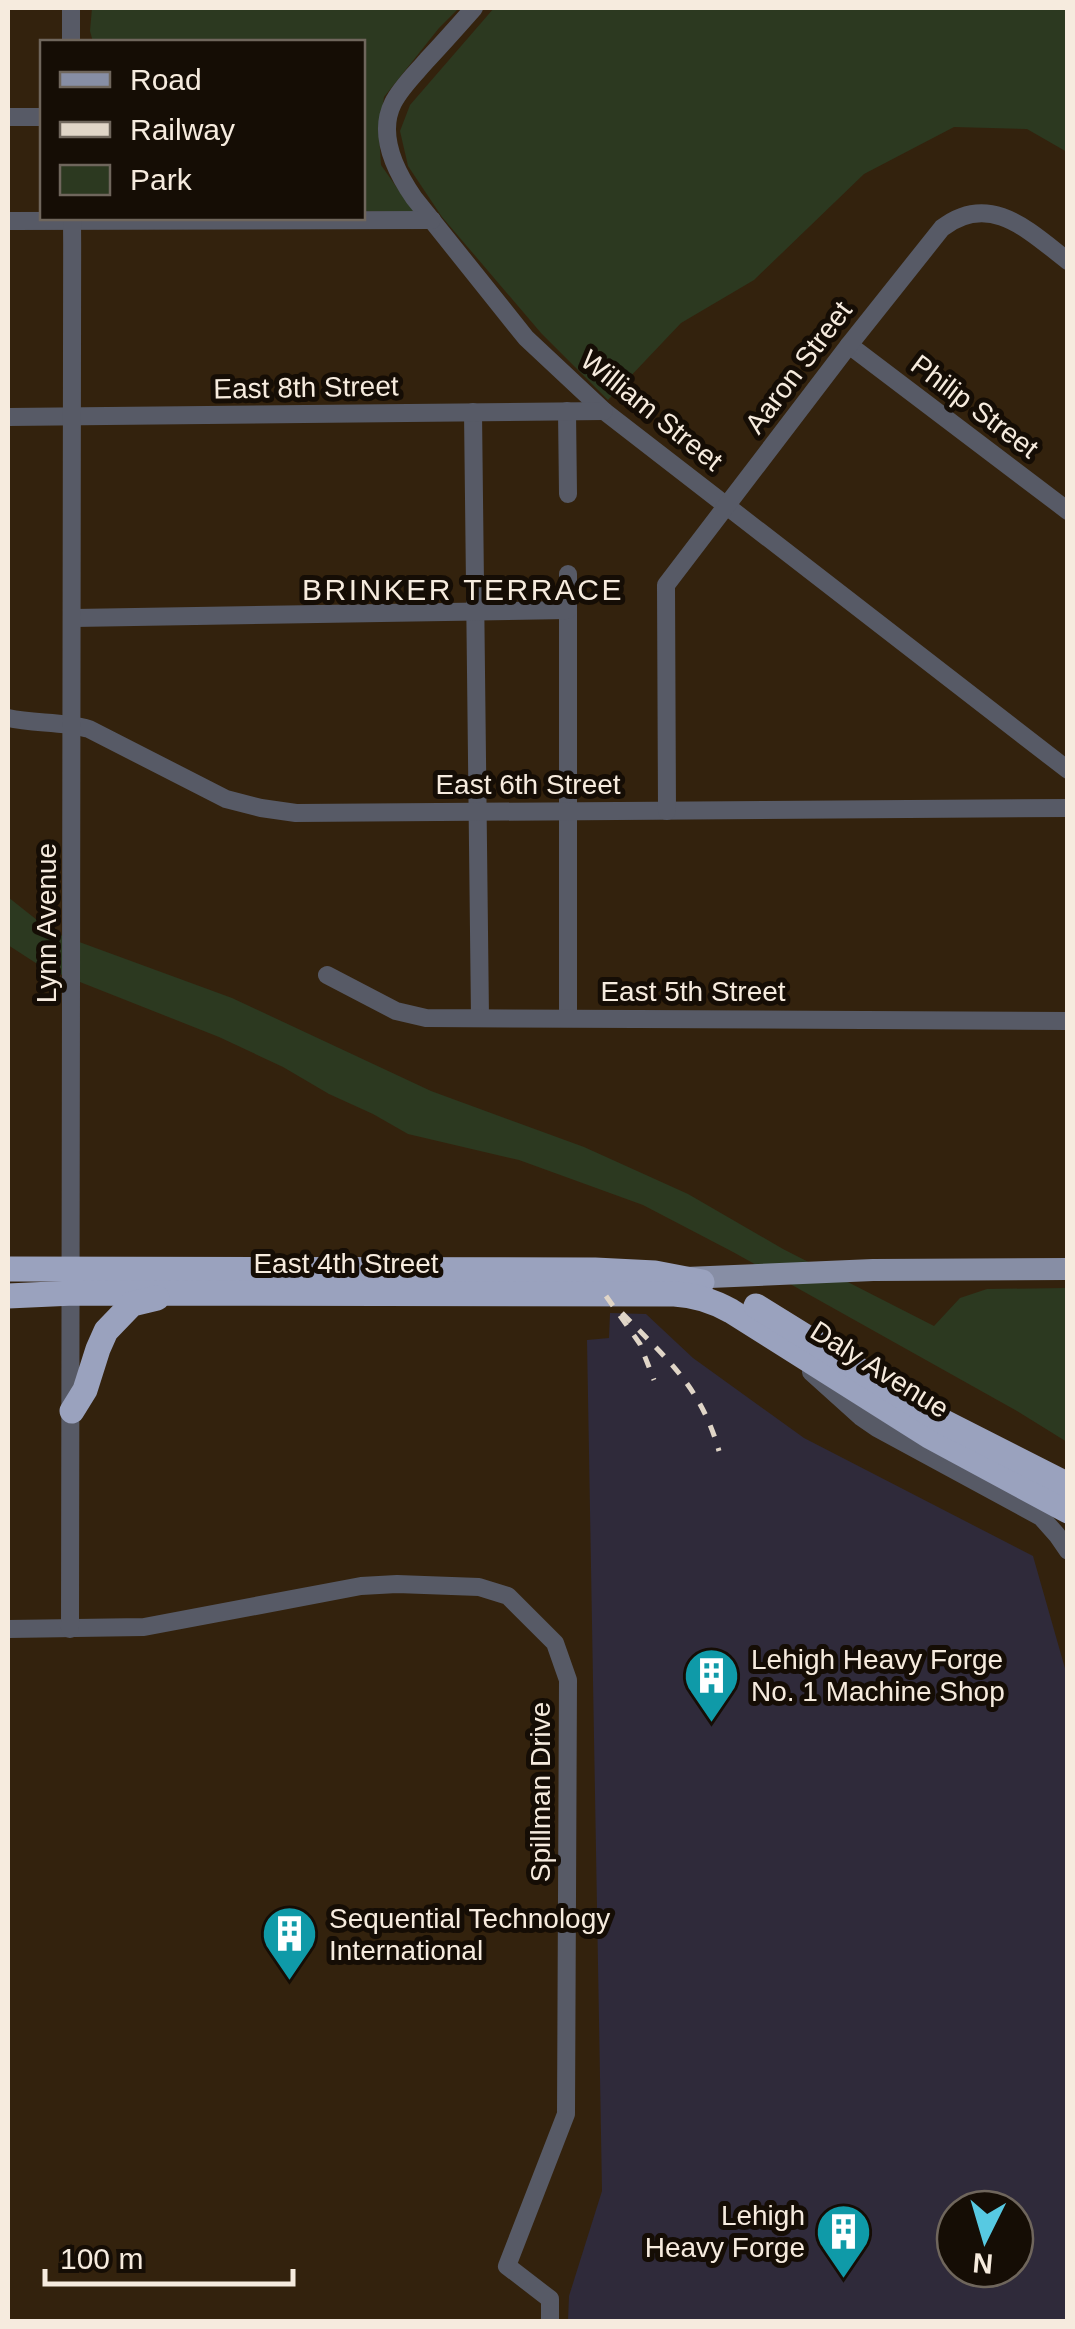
<svg xmlns="http://www.w3.org/2000/svg" width="1075" height="2329" viewBox="0 0 1075 2329" font-family="Helvetica,sans-serif">
<rect width="100%" height="100%" fill="#33220d"/>
<!-- industrial -->
<path fill="#2f2a3a" fill-rule="evenodd" d="M610 1313 646 1314 693 1358 804 1438 1033 1556 1068 1679 1067 2321H568L569 2296 602 2191 587 1340 609 1338ZM955 2209H1015V2269H955Z"/>
<!-- green -->
<g fill="#2c3920">
<polygon points="92,8 459,8 439,28 384,97 379,134 381,165 414,212 363,211 362,42 93,42 90,31"/>
<polygon points="494,8 1067,8 1067,152 1027,129 954,127 864,174 754,280 681,323 608,400 541,333 442,217 408,166 400,131 410,105"/>
<polygon points="8,897 52,932 232,998 431,1091 584,1147 688,1194 783,1249 934,1326 960,1298 987,1289 1067,1288 1067,1442 1017,1411 733,1252 643,1205 519,1160 408,1134 373,1114 329,1094 283,1067 219,1037 42,967 8,945"/>
</g>
<g fill="none" stroke-linecap="round" stroke-linejoin="round">
<!-- minor -->
<g stroke="#575a66" stroke-width="18">
<polyline points="71,8 71,42"/>
<path d="M474 8C459 25 443 43 427 60 416 73 401 87 393 103 377 135 396 172 414 198L526 338 604 411 1068 770"/>
<polyline points="8,117 42,117"/>
<polyline points="8,221 432,220"/>
<polyline points="849,345 1068,511"/>
<polyline points="567,411 568,494"/>
<polyline points="473,412 480,1018"/>
<polyline points="8,417 604,411"/>
<polyline points="568,574 568,1018"/>
<polyline points="74,618 568,610"/>
<path d="M8 718C34 724 63 721 89 729L226 799 261 808 296 813 1068 808"/>
<path d="M667 811 666 585 849 345 942 228C990 191 1029 231 1068 261"/>
<polyline points="327,975 396,1011 426,1018 1068,1021"/>
<polyline points="811,1372 861,1417 877,1428 1041,1517 1057,1535 1068,1551"/>
<polyline points="8,1629 144,1627 361,1586 397,1584 479,1587 508,1596 555,1643 568,1680 566,2114 507,2266 550,2299 550,2322"/>
<path d="M70 1629C75 1158 75 688 72 218"/>
</g>
<!-- major -->
<polyline stroke="#878ea5" stroke-width="22" points="686,1278 873,1270 1068,1269"/>
<!-- highway -->
<g stroke="#9aa2be" stroke-width="25">
<polyline points="8,1269 595,1270 655,1273 702,1282"/>
<path d="M8 1296 74 1293 674 1294C695 1295 713 1301 731 1311L929 1436 1068 1511"/>
<polyline points="756,1306 940,1420 1068,1485"/>
<polyline points="72,1411 85,1390 98,1349 106,1331 132,1304 157,1298"/>
</g>
<!-- rail -->
<g stroke="#e0d5c7" stroke-width="5" stroke-dasharray="12 12" stroke-linecap="butt">
<polyline points="606,1296 640,1344 654,1380"/>
<path d="M622 1313C667 1359 701 1387 719 1451"/>
</g>
</g>
<!-- icons -->
<defs>
<symbol id="building-pin" viewBox="-11 -11 22 30"><path d="M0 17L-7.5 6A9.5 9.5 0 1 1 7.5 6Z" fill="#0f9aa8" stroke="#150d05"/><path d="M-4-6H4V6H1V3H-1V6H-4ZM-2.5-4.3h1.7v1.8h-1.7ZM.8-4.3h1.7v1.8H.8ZM-2.5-1h1.7V.8h-1.7ZM.8-1h1.7V.8H.8Z" fill="#fff"/></symbol>
</defs>
<g fill-rule="evenodd">
<use href="#building-pin" x="680" y="1644" width="63" height="86"/>
<use href="#building-pin" x="258" y="1902" width="63" height="86"/>
<use href="#building-pin" x="812" y="2200" width="63" height="86"/>
</g>
<g text-anchor="middle" stroke-width="10" stroke-linejoin="round" paint-order="stroke">
<!-- street labels -->
<g font-size="28" fill="#f6ebde" stroke="#150d05">
<text transform="translate(798 367) rotate(-53)" y="10">Aaron Street</text>
<text transform="translate(306 387) rotate(-1)" y="10">East 8th Street</text>
<text transform="translate(975 406) rotate(37)" y="10">Philip Street</text>
<text transform="translate(652 410) rotate(39)" y="10">William Street</text>
<text x="528" y="794">East 6th Street</text>
<text transform="translate(46 923) rotate(-90)" y="10">Lynn Avenue</text>
<text x="693" y="1001">East 5th Street</text>
<text x="346" y="1273">East 4th Street</text>
<text transform="translate(880 1369) rotate(32)" y="10">Daly Avenue</text>
<text transform="translate(540 1792) rotate(-90)" y="10">Spillman Drive</text>
</g>
<!-- poi labels -->
<g font-size="28" fill="#f6ebde" stroke="#150d05" text-anchor="start">
<text x="751" y="1669">Lehigh Heavy Forge<tspan x="751" dy="32">No. 1 Machine Shop</tspan></text>
<text x="329" y="1928">Sequential Technology<tspan x="329" dy="32">International</tspan></text>
<text x="805" y="2225" text-anchor="end">Lehigh<tspan x="805" dy="32">Heavy Forge</tspan></text>
</g>
<!-- neighbourhood labels -->
<g font-size="30" letter-spacing="2.5" fill="#f6ebde" stroke="#150d05">
<text x="463" y="600">BRINKER TERRACE</text>
</g>
</g>
<!-- border -->
<rect width="1075" height="2329" fill="none" stroke="#f6ebde" stroke-width="20"/>
<!-- legend -->
<rect x="40" y="40" width="325" height="180" fill="#150d05" stroke="#6f665c" stroke-width="2.5"/>
<rect x="60" y="72" width="50" height="15" fill="#878ea5" stroke="#6f665c" stroke-width="2.5"/>
<text x="130" y="90" font-size="30" fill="#f6ebde">Road</text>
<rect x="60" y="122" width="50" height="15" fill="#e0d5c7" stroke="#6f665c" stroke-width="2.5"/>
<text x="130" y="140" font-size="30" fill="#f6ebde">Railway</text>
<rect x="60" y="165" width="50" height="30" fill="#2c3920" stroke="#6f665c" stroke-width="2.5"/>
<text x="130" y="190" font-size="30" fill="#f6ebde">Park</text>
<!-- north arrow -->
<g transform="translate(985 2239) rotate(185)"><circle r="48" fill="#150d05" stroke="#6f665c" stroke-width="2.5"/>
<path d="M0-8L18 38L0 25L-18 38Z" fill="#57c9e2"/>
<text y="-15" font-size="28" font-weight="bold" text-anchor="middle" fill="#f6ebde">N</text>
</g>
<!-- scale -->
<path d="M45 2269v15h248v-15" fill="none" stroke="#f6ebde" stroke-width="5"/>
<text x="60" y="2269" font-size="30" fill="#f6ebde" stroke="#150d05" stroke-width="8" paint-order="stroke">100 m</text>
</svg>
